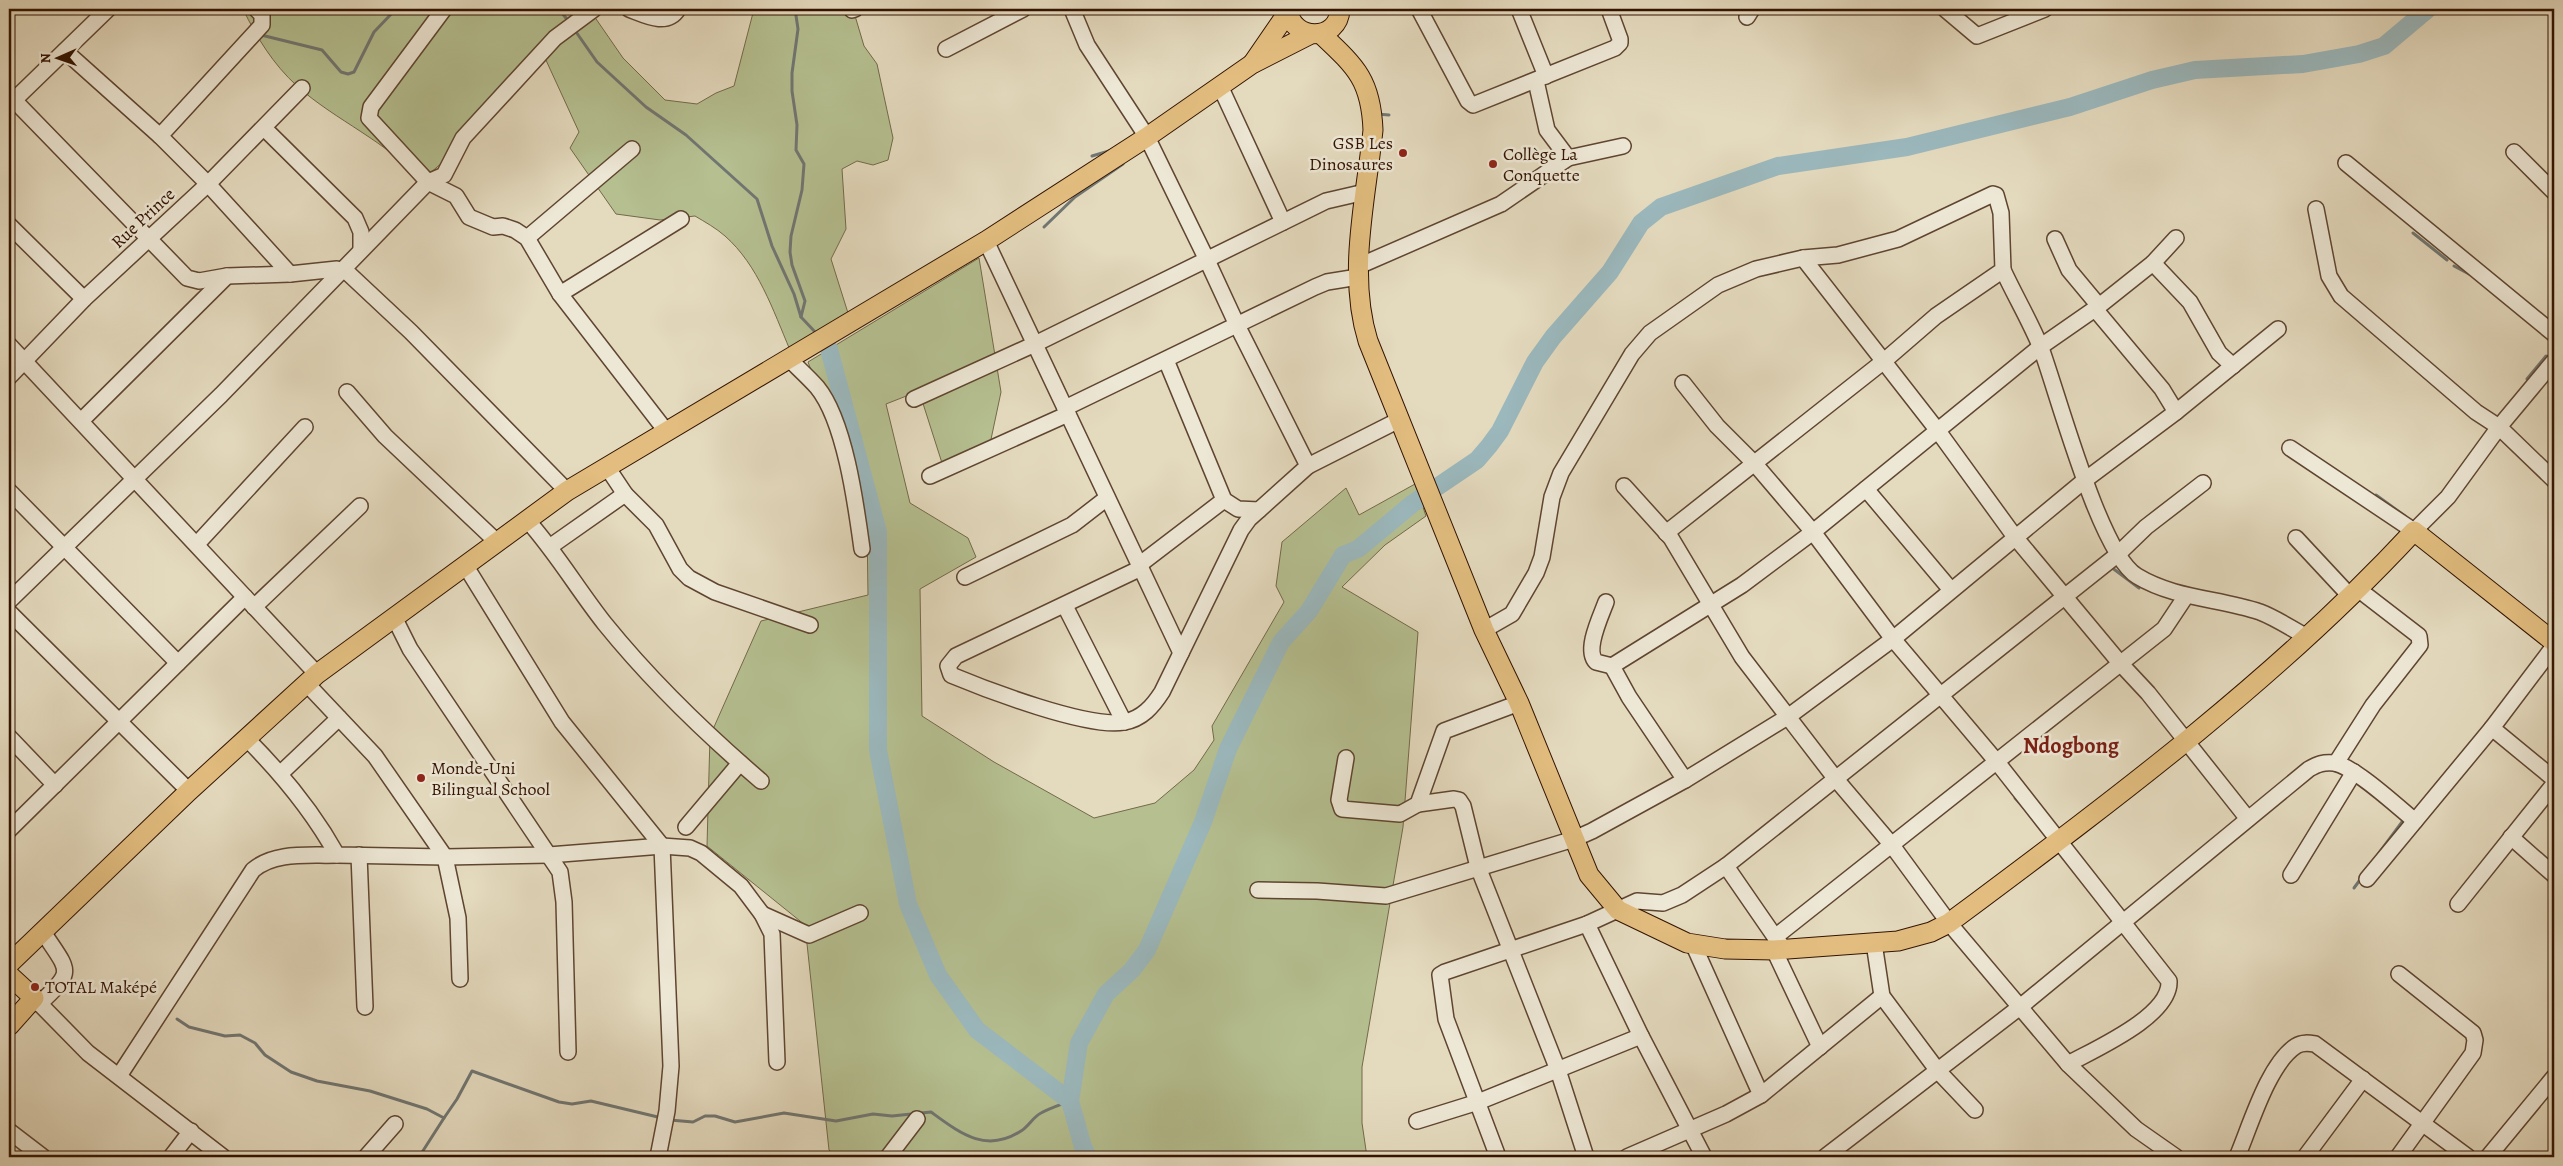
<svg xmlns="http://www.w3.org/2000/svg" width="2563" height="1166" viewBox="0 0 2563 1166" font-family="Alegreya,serif">
<rect width="100%" height="100%" fill="#e4dabe"/>
<filter id="stains"><feTurbulence type="fractalNoise" baseFrequency=".004" numOctaves="4"/><feColorMatrix values="0 0 0 0 .2 0 0 0 0 .09 0 0 0 0 .02 0 0 0 .5 -.17"/></filter>
<radialGradient id="worn" r=".72"><stop offset=".6" stop-color="#630" stop-opacity="0"/><stop offset="1" stop-color="#630" stop-opacity=".3"/></radialGradient>
<!-- green -->
<g fill="#b5bf90" stroke="#746948">
<path d="M243 9H585L452 154 421 181C387 141 336 121 297 86 273 64 257 38 243 9Z"/>
<path d="M754 9H853L864 46 877 64 893 138 888 160 873 165 857 161 842 169 846 229 831 259 848 313 790 350C773 310 758 265 725 236 716 228 705 222 695 216L660 220 616 214 570 148 579 132 545 58 566 35 594 16 623 58 665 100 697 104 716 93 734 86Z"/>
<polygon points="979,258 1001,392 990,444 942,463 919,391 886,404 910,503 968,538 976,557 920,589 922,716 994,762 1094,818 1155,803 1194,770 1214,740 1212,726 1284,602 1276,586 1282,542 1346,488 1359,515 1415,484 1426,516 1385,545 1342,587 1418,632 1403,827 1362,1067 1362,1123 1367,1157 837,1157 829,1150 805,925 707,846 710,736 761,621 868,595 867,522 808,362"/>
</g>
<g fill="none" stroke-linecap="round" stroke-linejoin="round">
<!-- stream -->
<g stroke="#717672" stroke-width="3">
<polyline points="559,9 569,22"/>
<polyline points="795,9 798,29 792,73 792,91 797,125 796,150 804,164 802,190 791,236 790,252 792,265 805,301 801,317"/>
<polyline points="574,29 597,62 646,107 686,135 757,199 772,246 794,294 801,317 817,334"/>
<polyline points="261,35 322,50 341,72 348,74 354,72 374,32 396,9"/>
<polyline points="1377,114 1389,115"/>
<polyline points="1092,156 1109,151"/>
<polyline points="1044,227 1075,197 1123,164"/>
<polyline points="2413,233 2447,260"/>
<polyline points="2454,266 2469,274"/>
<polyline points="2527,379 2546,356"/>
<polyline points="2376,495 2405,516"/>
<polyline points="2111,567 2139,588"/>
<polyline points="2015,798 2026,810"/>
<polyline points="2379,853 2405,818"/>
<polyline points="2354,888 2362,877"/>
<polyline points="177,1019 189,1027 225,1036 240,1035 255,1043 265,1055 291,1072 317,1081 370,1091 427,1109 444,1118 457,1099 472,1071 559,1102 572,1104 591,1101 662,1118"/>
<path d="M670 1120 693 1122 705 1116H715L735 1122 784 1113 836 1121 873 1114 892 1116 931 1112C960 1133 986 1154 1021 1131 1029 1126 1033 1117 1041 1113 1050 1108 1060 1105 1070 1101"/>
<polyline points="419,1157 444,1118"/>
</g>
<!-- river -->
<g stroke="#9bb8bd" stroke-width="18">
<polyline points="829,349 878,532 878,750 908,904 938,975 977,1030 1070,1101"/>
<polyline points="1088,1157 1083,1147 1070,1101 1079,1043 1106,994 1132,970 1147,950 1203,822 1228,749 1281,642 1309,611 1343,555 1358,549 1412,504 1477,460 1489,446 1500,431 1535,362 1553,337 1610,272 1641,223 1661,207 1778,166 1907,147 2070,107 2152,80 2195,70 2303,64 2359,54 2384,46 2428,9"/>
</g>
<defs>
<g id="minor">
<polyline points="256,9 262,15 262,25 160,136 208,184 290,274"/>
<polyline points="444,9 371,107 369,118 428,182 456,196 469,217 493,227 503,226 515,230 527,238 560,294 666,431"/>
<path d="M629 9C645 15 667 27 678 9"/>
<path d="M1072 9 1087 45 1147 137 1206 258 1237 325 1308 466 1249 519 1241 530 1162 692C1153 706 1142 719 1124 722 1089 729 987 690 951 675L948 666 956 656 1141 568"/>
<polyline points="1419,9 1468,101 1473,105 1615,48 1620,43 1620,39 1609,9"/>
<polyline points="1519,9 1546,76"/>
<polyline points="1945,9 1977,36 2045,9"/>
<polyline points="852,10 855,9"/>
<polyline points="1747,17 1752,9"/>
<polyline points="946,49 1023,9"/>
<polyline points="65,51 160,136"/>
<polyline points="1536,81 1547,130 1568,158"/>
<polyline points="1220,86 1283,222"/>
<polyline points="9,95 187,278 199,281 227,276 290,274 337,269 348,273 411,332 567,491"/>
<polyline points="9,105 108,9"/>
<polyline points="264,128 355,218 361,232 361,249"/>
<polyline points="2514,152 2554,192"/>
<polyline points="2346,163 2554,334"/>
<polyline points="9,225 84,299"/>
<polyline points="527,238 632,149"/>
<polyline points="2055,239 2069,270 2099,306"/>
<polyline points="986,241 1181,653"/>
<polyline points="1803,258 1938,431 2015,537 2120,663 2148,693 2248,819"/>
<polyline points="2153,263 2190,302 2219,353 2233,366"/>
<polyline points="1359,266 1501,204 1568,158 1623,146"/>
<path d="M2003 270C2015 296 2030 321 2041 348 2058 394 2100 554 2137 576 2175 599 2219 598 2260 612 2276 618 2292 629 2307 637"/>
<polyline points="560,294 681,219"/>
<polyline points="9,345 317,674"/>
<path d="M789 359C798 368 808 377 817 387 845 421 856 505 862 549"/>
<polyline points="1166,360 1224,500 1238,509 1259,510"/>
<polyline points="2554,361 2499,427 2554,480"/>
<polyline points="9,377 84,299 208,184 302,88"/>
<path d="M1683 383 1717 426 1755 464 1813 532 1893 639 1997 762 2169 981C2171 1016 2095 1049 2068 1064"/>
<polyline points="347,392 385,436 497,542"/>
<polyline points="914,399 1035,344 1326,201 1365,192"/>
<polyline points="1065,408 1315,287 1327,282 1358,277"/>
<polyline points="2176,412 2278,329"/>
<polyline points="81,421 227,276"/>
<polyline points="2290,448 2414,531 2448,497 2499,427 2476,412 2341,296 2329,276 2316,209"/>
<polyline points="1308,466 1399,420"/>
<polyline points="607,467 625,494 656,525 680,569 689,578 715,592 810,625"/>
<polyline points="930,476 1068,414"/>
<polyline points="1624,486 1671,538 1742,657 1835,778 1891,844 1949,923 2068,1064 2136,1129 2176,1157"/>
<polyline points="1866,489 1951,590"/>
<polyline points="9,491 178,663"/>
<path d="M527 520C556 552 578 590 605 624 652 682 705 733 761 781"/>
<polyline points="2296,538 2350,596"/>
<polyline points="197,544 305,427"/>
<polyline points="551,546 625,494"/>
<polyline points="465,565 562,722 662,846 671,1066 667,1111 658,1157"/>
<polyline points="1139,565 1224,500"/>
<polyline points="965,577 1072,525 1107,498"/>
<polyline points="9,601 221,395 428,182 444,175 463,138 555,38 594,9"/>
<path d="M1606 602C1601 616 1584 650 1596 662L1612 666"/>
<polyline points="1065,606 1124,722"/>
<polyline points="254,607 360,506"/>
<polyline points="9,612 189,791"/>
<polyline points="394,617 410,649 560,872 564,902 568,1052"/>
<polyline points="1484,630 1512,614 1536,573 1542,557 1552,497 1561,473 1632,354 1650,333 1718,285 1756,269 1803,258 1838,255 1898,239 1993,194 1996,195 2001,213 2003,270 1936,316 1884,361 1666,533"/>
<polyline points="2554,646 2492,728 2554,779"/>
<polyline points="1612,666 1742,585 1813,532 2040,347 2099,306 2153,263 2176,238"/>
<polyline points="1612,666 1629,697 1685,780"/>
<polyline points="307,684 375,756 445,857 458,918 460,979"/>
<polyline points="9,737 55,785"/>
<path d="M246 738C282 774 312 810 337 855L445 857 549 855 662 846 690 848 701 853 741 886 762 914 772 934 777 1062"/>
<polyline points="1346,758 1339,800 1342,809 1400,814 1418,804 1444,731 1519,703"/>
<polyline points="2336,763 2373,705 2420,645 2419,636 2358,589"/>
<polyline points="281,773 339,718"/>
<polyline points="1418,804 1454,799 1459,800 1463,806 1478,867 1558,1070 1586,1157"/>
<polyline points="686,827 740,763"/>
<polyline points="9,830 245,597"/>
<polyline points="2511,837 2554,875"/>
<polyline points="359,855 365,1007"/>
<polyline points="1726,866 1775,937"/>
<polyline points="2291,875 2354,772"/>
<polyline points="2367,879 2492,728"/>
<polyline points="1258,890 1317,891 1386,896 1574,839 1592,831 1685,780 1789,716 1893,639 2085,480 2176,412 2162,389 2095,309"/>
<polyline points="2458,904 2554,784"/>
<polyline points="762,914 809,935 860,913"/>
<polyline points="1587,924 1641,1036 1704,1157"/>
<polyline points="1874,943 1882,996 1938,1071 1975,1110"/>
<polyline points="1694,946 1761,1095"/>
<polyline points="1774,950 1820,1047"/>
<polyline points="1785,950 1775,937 2164,629 2186,596"/>
<polyline points="34,998 88,1053 223,1157"/>
<path d="M39 1004C76 970 69 972 43 932"/>
<path d="M119 1076 253 870C275 851 309 856 337 855"/>
<polyline points="1417,1121 1478,1102 1641,1036"/>
<polyline points="9,1131 43,1157"/>
<polyline points="171,1157 191,1131"/>
<polyline points="366,1157 395,1124"/>
<polyline points="888,1157 917,1119"/>
<polyline points="1498,1157 1446,1019 1440,975 1445,972 1587,924 1637,901 1663,903 1682,895 1726,866 2117,555 2146,527 2203,483"/>
<polyline points="1627,1157 1726,1114 1761,1095 1882,996"/>
<path d="M1825 1157 2020 1007 2309 769C2318 764 2323 762 2334 763 2354 766 2398 807 2415 821"/>
<path d="M2237 1157C2250 1127 2268 1064 2296 1046 2302 1042 2309 1043 2315 1044L2468 1157"/>
<polyline points="2305,1157 2363,1079"/>
<polyline points="2398,1157 2473,1053 2475,1040 2473,1033 2399,974"/>
<polyline points="2488,1157 2554,1077"/>
</g>
<g id="major">
<path d="M1288 9C1291 42 1339 42 1340 9"/>
<path d="M1321 34C1356 67 1371 80 1373 130 1366 199 1347 273 1368 341L1484 630 1519 703 1589 875 1618 910 1687 943 1725 949 1774 950 1898 941 1931 932 1949 923C2111 802 2276 680 2414 531L2554 642"/>
<polyline points="1253,63 1288,12"/>
<polyline points="9,964 189,791 317,674 567,491 986,241 1147,137 1252,64 1309,35"/>
<polyline points="9,975 34,998 9,1026"/>
</g>
</defs>
<!-- minor casing -->
<use href="#minor" stroke="#5f4530" stroke-width="18"/>
<!-- major casing -->
<use href="#major" stroke="#331301" stroke-width="21"/>
<!-- minor -->
<use href="#minor" stroke="#ede7d5" stroke-width="15"/>
<!-- major -->
<use href="#major" stroke="#e2bd7f" stroke-width="19"/>
</g>
<!-- markers -->
<g fill="#8f2418" stroke="#ede7d5" stroke-width="2">
<circle cx="1403" cy="153" r="5"/>
<circle cx="1493" cy="164" r="5"/>
<circle cx="421" cy="778" r="5"/>
<circle cx="35" cy="987" r="5"/>
</g>
<g text-anchor="middle" stroke-width="5" stroke-linejoin="round" paint-order="stroke">
<!-- poi labels -->
<g font-size="18" fill="#331301" stroke="#ede7d5" text-anchor="start">
<text x="1393" y="149" text-anchor="end">GSB Les<tspan x="1393" dy="21">Dinosaures</tspan></text>
<text x="1503" y="160">Collège La<tspan x="1503" dy="21">Conquette</tspan></text>
<text x="431" y="774">Monde-Uni<tspan x="431" dy="21">Bilingual School</tspan></text>
<text x="45" y="993">TOTAL Maképé</text>
</g>
<!-- street labels -->
<g font-size="18" fill="#331301" stroke="#ede7d5">
<text transform="translate(143 218) rotate(-43)" y="6">Rue Prince</text>
</g>
<!-- district labels -->
<g font-size="22" font-weight="bold" fill="#7a1f14" stroke="#ede7d5">
<text x="2071" y="753">Ndogbong</text>
</g>
</g>
<!-- margin -->
<rect width="2563" height="1166" fill="none" stroke="#e4dabe" stroke-width="30"/>
<rect x="10" y="10" width="2543" height="1146" fill="none" stroke="#331301" stroke-width="2.5"/>
<rect x="15" y="15" width="2533" height="1136" fill="none" stroke="#331301"/>
<!-- north arrow -->
<g transform="translate(58 58) rotate(268)" stroke="#ede7d5" stroke-width="4" paint-order="stroke">
<path d="M0-4L9 19L0 12L-9 19Z" fill="#331301"/>
<text y="-8" font-size="14" font-weight="bold" text-anchor="middle" fill="#331301">N</text>
</g>
<rect width="100%" height="100%" filter="url(#stains)"/>
<rect width="100%" height="100%" fill="url(#worn)"/>
</svg>
